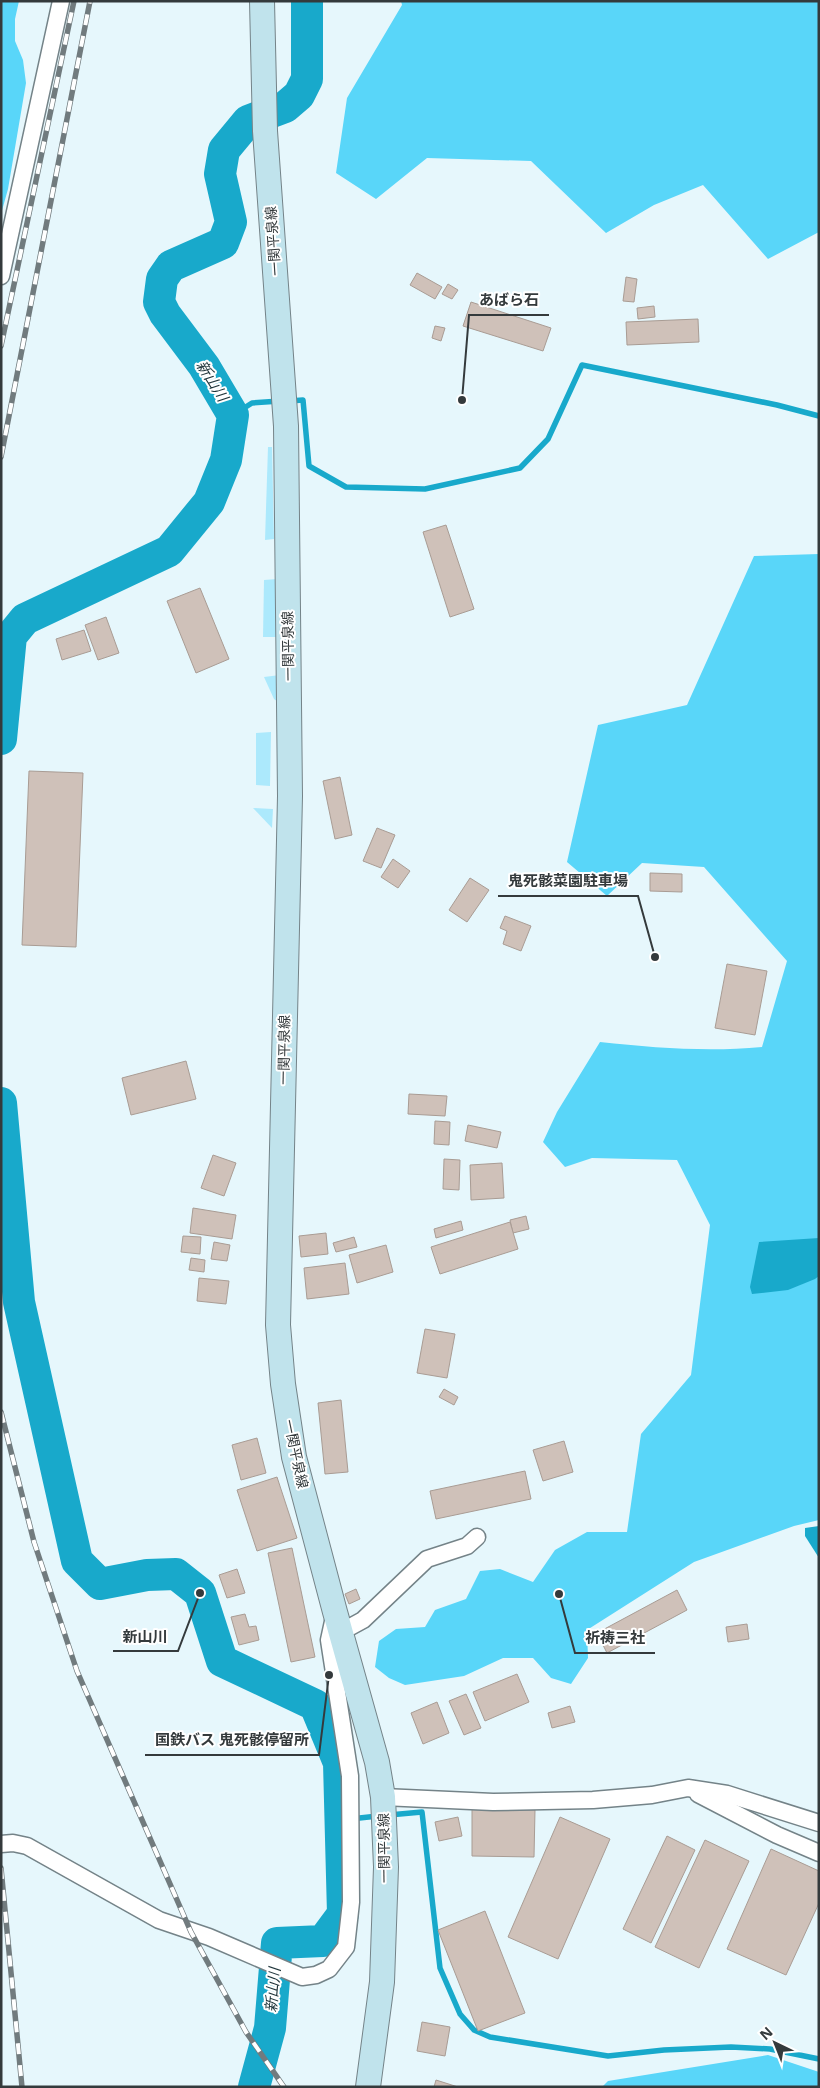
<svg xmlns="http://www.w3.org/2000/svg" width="820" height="2088" viewBox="0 0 820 2088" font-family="'Noto Sans','Noto Sans JP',sans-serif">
<rect width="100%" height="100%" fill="#e6f7fc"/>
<!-- green -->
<g fill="#ace9fc">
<polygon points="268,447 272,447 274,539 265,540"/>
<polygon points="277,579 278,637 263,637 264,580"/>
<polygon points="280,675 281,704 274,699 264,677"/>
<polygon points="271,732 270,786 256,785 256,733"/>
<polygon points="253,808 273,809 272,828"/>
</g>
<!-- forest -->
<g fill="#59d6f9">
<polygon points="1,1 19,1 15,19 15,41 23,60 26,83 8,189 1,214"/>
<polygon points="401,1 819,1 819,232 768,259 703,185 654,205 606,233 531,161 427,158 376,199 336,173 347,98 402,5"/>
<path d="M819 554V1520L794 1526 694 1562 587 1630 588 1658 571 1684 551 1678 533 1658H503L464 1676 405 1685 389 1678 375 1667 379 1641 396 1629 425 1627 435 1610 466 1599 480 1571 500 1569 533 1582 555 1550 587 1532H627L641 1434 691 1375 710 1225 677 1160 592 1158 565 1167 543 1142 557 1112 600 1042C655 1048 708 1052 762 1047L787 961 704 867 642 863 607 896 567 862 598 725 687 705 754 556Z"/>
<polygon points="768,2055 819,2072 819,2087 602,2087 608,2081"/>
</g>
<!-- water -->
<g fill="#18a9cb">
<polygon points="819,1238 819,1276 815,1279 788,1290 752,1294 750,1287 759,1242"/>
<polygon points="819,1526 819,1558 805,1536 805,1528"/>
</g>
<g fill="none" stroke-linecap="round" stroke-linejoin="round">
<!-- stream -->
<g stroke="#18a9cb" stroke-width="5.5">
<polyline points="289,401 303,400 309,466 346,487 425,489 520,468 548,439 582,365 777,405 819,416"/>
<polyline points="233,415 252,403 280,401"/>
<polyline points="389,1815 422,1812 440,1968 460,2014 474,2030 490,2037 608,2056 664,2050 731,2047 770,2049 819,2059"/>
<polyline points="341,1820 378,1816"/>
</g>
<!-- river -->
<g stroke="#18a9cb" stroke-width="32">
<polyline points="1,739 11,636 25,619 169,551 209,502 226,460 233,415 204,366 165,314 159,302 162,279 171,266 223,243 231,222 220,174 224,150 248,121 285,107 299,95 307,79 307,1"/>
<polyline points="1,1103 19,1302 77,1561 100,1584 147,1575 176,1574 200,1593 222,1661 315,1705 339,1763 343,1914 323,1941 277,1943 270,2028 254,2087"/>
</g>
</g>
<!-- building -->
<g fill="#cfc1b9" stroke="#a99c94">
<polygon points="417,273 442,287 435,299 410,285"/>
<polygon points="626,277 637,279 634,302 623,301"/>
<polygon points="448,284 458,290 452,299 442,294"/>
<polygon points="471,302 551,328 543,351 463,326"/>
<polygon points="654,306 655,317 638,319 637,308"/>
<polygon points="698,319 699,342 627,345 626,322"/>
<polygon points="435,326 445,328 441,341 432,338"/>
<polygon points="446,525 474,609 450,617 423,532"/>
<polygon points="200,588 229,659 196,673 167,601"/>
<polygon points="106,617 119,653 98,660 85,625"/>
<polygon points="84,630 91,651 62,660 56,639"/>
<polygon points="29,771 83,773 76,947 22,945"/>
<polygon points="340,777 352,835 335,839 323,781"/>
<polygon points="377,828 395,835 381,868 363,861"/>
<polygon points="393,859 410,871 398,888 381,877"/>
<polygon points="650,873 682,874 682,892 650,891"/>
<polygon points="470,878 489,890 467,922 449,910"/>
<polygon points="505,916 531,926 521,951 503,944 507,931 500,928"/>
<polygon points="727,964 767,971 755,1035 715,1028"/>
<polygon points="186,1061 196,1099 131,1115 122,1078"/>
<polygon points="409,1094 447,1096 445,1116 408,1114"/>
<polygon points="435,1121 450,1122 449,1145 434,1144"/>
<polygon points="468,1125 501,1132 497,1148 465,1141"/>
<polygon points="213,1155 236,1163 224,1196 201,1188"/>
<polygon points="444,1159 460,1160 459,1190 443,1189"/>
<polygon points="502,1163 504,1198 471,1200 470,1165"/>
<polygon points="193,1208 236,1215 232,1239 190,1233"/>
<polygon points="526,1216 529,1229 513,1233 510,1220"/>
<polygon points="461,1221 463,1230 436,1238 434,1229"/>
<polygon points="510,1222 518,1249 440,1274 431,1247"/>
<polygon points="326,1233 328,1254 301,1257 299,1236"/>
<polygon points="183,1236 201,1237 200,1254 181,1252"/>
<polygon points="354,1237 357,1247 336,1252 333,1243"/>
<polygon points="214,1242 230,1245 227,1261 211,1259"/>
<polygon points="386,1245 393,1272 357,1283 349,1255"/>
<polygon points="191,1258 205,1260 204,1272 189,1270"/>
<polygon points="345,1263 349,1294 307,1299 304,1268"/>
<polygon points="199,1278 229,1281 226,1304 197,1301"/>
<polygon points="425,1329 455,1334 447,1378 417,1373"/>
<polygon points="444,1389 458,1397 454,1405 439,1397"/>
<polygon points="341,1400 348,1472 325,1474 318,1403"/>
<polygon points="257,1438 266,1473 241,1480 232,1445"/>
<polygon points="564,1441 573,1472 543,1481 533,1450"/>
<polygon points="525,1471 531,1499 436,1519 430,1491"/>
<polygon points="277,1477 297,1538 257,1551 237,1490"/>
<polygon points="292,1548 315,1657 291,1662 268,1553"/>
<polygon points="237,1569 245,1593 227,1598 219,1575"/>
<polygon points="356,1589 360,1599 349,1604 345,1594"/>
<polygon points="677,1590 687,1610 607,1653 597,1633"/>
<polygon points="245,1614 249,1627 256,1626 259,1640 239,1645 231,1617"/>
<polygon points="747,1624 749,1639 728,1642 726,1627"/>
<polygon points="517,1674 529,1702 485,1721 473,1692"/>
<polygon points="466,1694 481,1728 464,1735 449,1701"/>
<polygon points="437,1702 449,1733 423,1744 411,1713"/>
<polygon points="570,1706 575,1722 552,1728 548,1713"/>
<polygon points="472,1809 535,1810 534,1857 472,1856"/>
<polygon points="458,1817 462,1836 439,1841 435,1822"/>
<polygon points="560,1817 610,1839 558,1959 508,1937"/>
<polygon points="667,1836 695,1850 651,1943 623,1929"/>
<polygon points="705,1840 749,1861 699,1968 655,1947"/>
<polygon points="771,1849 819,1871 819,1903 786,1975 727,1949"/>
<polygon points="485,1911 525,2013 478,2031 438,1930"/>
<polygon points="422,2022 450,2027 445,2056 417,2051"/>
<polygon points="436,2080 458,2087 434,2087"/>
</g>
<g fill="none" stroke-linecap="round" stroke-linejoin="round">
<defs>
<g id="street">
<polyline points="1,276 61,1"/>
<polyline points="341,1632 363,1620 427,1559 467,1546 477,1537"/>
<polyline points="698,1794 777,1835 819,1853"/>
<polyline points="383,1797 493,1802 593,1800 652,1795 688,1788 727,1794 819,1823"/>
<polyline points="1,1844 13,1843 27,1846 159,1920 209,1937 302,1977 316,1975 329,1969 346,1947 351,1902 350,1776 329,1640 334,1617"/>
</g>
<polyline id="secondary" points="262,1 265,131 286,426 290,796 278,1325 283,1384 294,1457 335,1612 377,1762 383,1797 386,1867 382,1982 368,2087"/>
</defs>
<!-- street casing -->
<use href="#street" stroke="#748388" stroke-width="19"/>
<!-- secondary casing -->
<use href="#secondary" stroke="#748388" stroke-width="26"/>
<!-- street -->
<use href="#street" stroke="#fff" stroke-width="16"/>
<!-- secondary -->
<use href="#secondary" stroke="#c0e3ec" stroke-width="24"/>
<defs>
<g id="rail">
<polyline points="1,346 74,1"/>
<polyline points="1,457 90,1"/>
<polyline points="1,1412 34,1542 77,1671 191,1932 246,2032 284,2087"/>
<polyline points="1,1868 22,2087"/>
</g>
</defs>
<!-- rail casing -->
<use href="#rail" stroke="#717b7e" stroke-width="5.5"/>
<!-- rail -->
<use href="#rail" stroke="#fff" stroke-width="4" stroke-dasharray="11" stroke-linecap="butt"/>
</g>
<g text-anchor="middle" stroke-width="4" stroke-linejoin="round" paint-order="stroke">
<!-- street labels -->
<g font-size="14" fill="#343a3c" stroke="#fff">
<text transform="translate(273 241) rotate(-94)" y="5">一関平泉線</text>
<text transform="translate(288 646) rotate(-91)" y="5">一関平泉線</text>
<text transform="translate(284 1050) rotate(-89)" y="5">一関平泉線</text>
<text transform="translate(296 1454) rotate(78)" y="5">一関平泉線</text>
<text transform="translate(384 1848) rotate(-91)" y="5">一関平泉線</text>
</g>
<!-- water labels -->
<g font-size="15" font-style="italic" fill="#1e343a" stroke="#fff">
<text transform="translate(212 381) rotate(58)" y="5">新山川</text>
<text transform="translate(273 1990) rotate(-85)" y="5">新山川</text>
</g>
</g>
<!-- callouts -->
<path fill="none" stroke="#343a3c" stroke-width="2" d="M462 400L469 315H549M655 957L638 896H498M200 1593L178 1651H113M559 1594L575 1653H655M329 1675L319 1755H145"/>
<g fill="#343a3c" stroke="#fff" stroke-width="2">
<circle cx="462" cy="400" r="5"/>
<circle cx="655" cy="957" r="5"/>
<circle cx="200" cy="1593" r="5"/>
<circle cx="559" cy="1594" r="5"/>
<circle cx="329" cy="1675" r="5"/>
</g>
<g font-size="15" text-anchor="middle" font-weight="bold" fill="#343a3c" stroke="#fff" stroke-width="4" stroke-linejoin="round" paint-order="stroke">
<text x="509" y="305">あばら石</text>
<text x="568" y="886">鬼死骸菜園駐車場</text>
<text x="145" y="1642">新山川</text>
<text x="615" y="1643">祈祷三社</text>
<text x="232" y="1745">国鉄バス 鬼死骸停留所</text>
</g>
<!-- border -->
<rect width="820" height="2088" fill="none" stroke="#343a3c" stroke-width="5"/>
<!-- north arrow -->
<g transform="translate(775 2043) rotate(317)" stroke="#ffffff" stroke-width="4" paint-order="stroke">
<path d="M0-4L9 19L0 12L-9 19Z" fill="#343a3c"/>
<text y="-8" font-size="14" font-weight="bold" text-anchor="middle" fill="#343a3c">N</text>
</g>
</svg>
